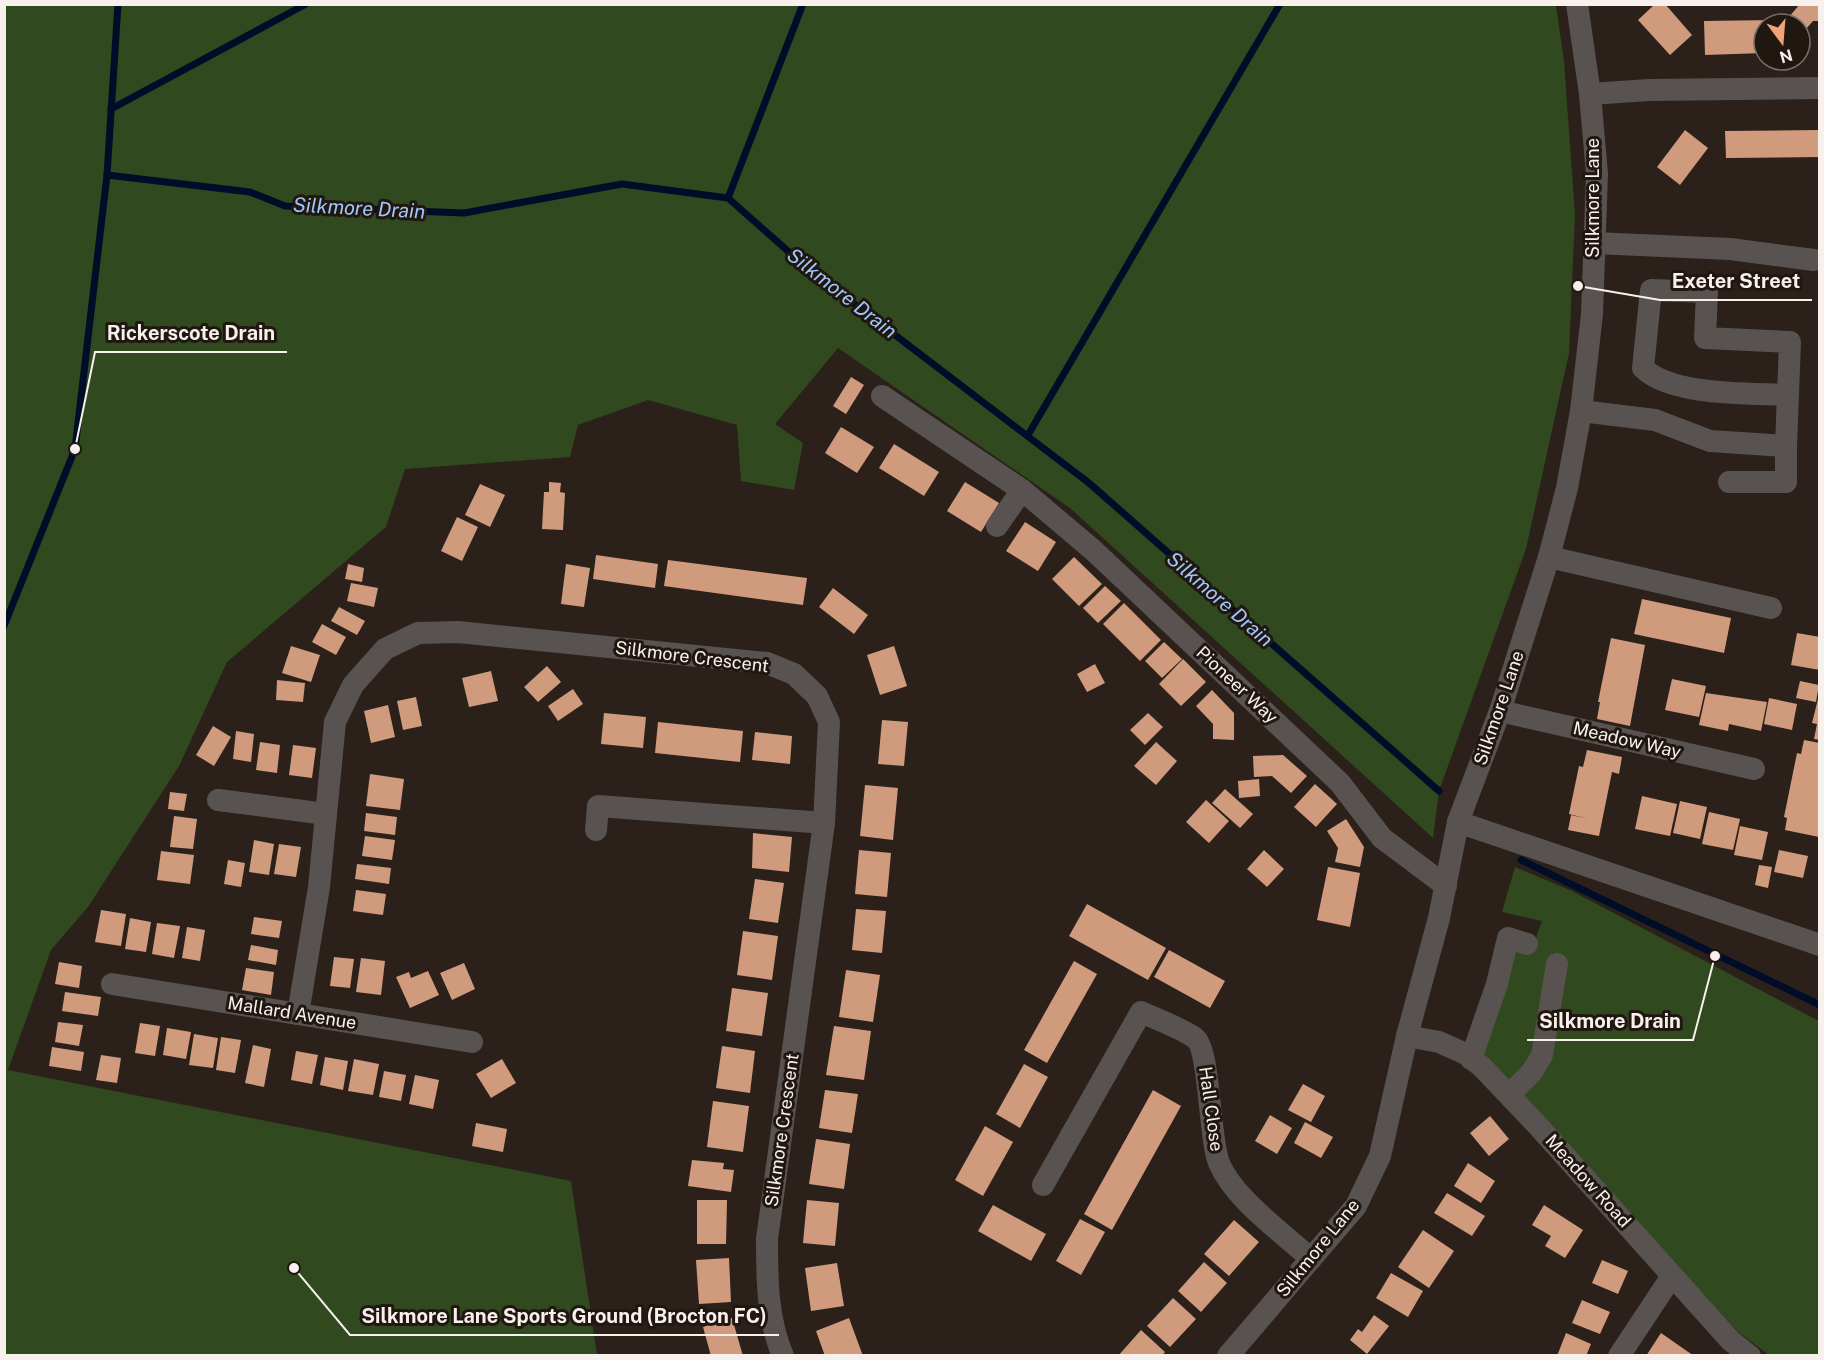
<svg xmlns="http://www.w3.org/2000/svg" width="1824" height="1360" viewBox="0 0 1824 1360" font-family="'Public Sans',sans-serif">
<rect width="100%" height="100%" fill="#2b201a"/>
<!-- green -->
<g fill="#30491f">
<polygon points="5,4 1556,5 1564,61 1575,215 1569,353 1526,549 1439,791 1433,838 1070,508 838,348 775,424 803,443 794,490 741,481 737,425 648,400 578,425 570,457 405,469 386,527 227,662 179,766 88,907 51,950 8,1070 571,1181 597,1355 5,1355"/>
<polygon points="1515,867 1572,891 1819,1021 1819,1355 1769,1355 1737,1331 1480,1053 1511,950 1530,955 1542,921 1502,912"/>
</g>
<g fill="none" stroke-linecap="round" stroke-linejoin="round">
<!-- stream -->
<g stroke="#000d28" stroke-width="7">
<polyline points="111,109 306,4"/>
<polyline points="107,175 250,192 285,206 464,213 622,184 728,198 806,267 1089,483 1439,791"/>
<polyline points="728,198 803,4"/>
<polyline points="1028,435 1280,4"/>
<polyline points="4,626 75,449 107,175 118,4"/>
<polyline points="1521,860 1820,1005"/>
</g>
</g>
<!-- building -->
<g fill="#d09b7d">
<polygon points="1655,4 1665,4 1692,35 1670,55 1638,20"/>
<polygon points="1800,4 1820,4 1820,21 1813,21 1800,36 1800,24 1783,24"/>
<polygon points="1775,20 1775,24 1764,24 1764,53 1705,55 1704,21"/>
<polygon points="1685,130 1708,148 1680,185 1657,167"/>
<polygon points="1819,130 1820,157 1726,158 1725,131"/>
<polygon points="851,377 864,385 846,414 833,406"/>
<polygon points="841,427 874,447 857,473 825,453"/>
<polygon points="894,444 939,472 924,496 879,468"/>
<polygon points="549,482 561,483 560,492 565,493 563,530 542,529 544,492 549,492"/>
<polygon points="965,482 999,503 981,532 947,511"/>
<polygon points="480,484 505,495 490,527 465,515"/>
<polygon points="457,517 478,527 462,561 441,551"/>
<polygon points="1025,522 1056,542 1038,571 1006,551"/>
<polygon points="596,555 658,564 655,588 593,579"/>
<polygon points="1074,557 1102,584 1079,606 1052,579"/>
<polygon points="668,560 807,578 803,605 664,586"/>
<polygon points="348,564 364,568 362,582 345,579"/>
<polygon points="566,564 590,568 584,607 561,604"/>
<polygon points="351,583 378,588 374,607 347,601"/>
<polygon points="1105,586 1121,601 1098,623 1083,608"/>
<polygon points="833,588 868,615 854,634 819,607"/>
<polygon points="1642,599 1731,618 1724,653 1634,634"/>
<polygon points="1124,603 1161,640 1140,661 1103,624"/>
<polygon points="339,607 365,621 357,635 331,621"/>
<polygon points="322,624 346,637 336,655 312,642"/>
<polygon points="1797,633 1820,637 1820,670 1791,665"/>
<polygon points="1611,638 1645,645 1630,726 1597,719 1600,702 1598,702"/>
<polygon points="1164,642 1182,659 1162,678 1145,661"/>
<polygon points="291,646 320,655 311,682 282,673"/>
<polygon points="894,646 907,686 880,695 867,655"/>
<polygon points="1183,659 1206,682 1181,706 1159,684"/>
<polygon points="1095,664 1105,683 1087,692 1077,674"/>
<polygon points="547,666 561,682 538,702 524,687"/>
<polygon points="491,671 498,701 469,707 462,678"/>
<polygon points="1672,679 1706,686 1699,717 1665,710"/>
<polygon points="277,680 305,683 303,702 276,700"/>
<polygon points="1800,681 1819,685 1816,702 1796,698"/>
<polygon points="573,689 583,704 558,721 548,706"/>
<polygon points="1212,690 1234,713 1234,740 1213,739 1213,724 1196,706"/>
<polygon points="1706,693 1767,702 1761,731 1729,724 1728,731 1699,725"/>
<polygon points="416,697 422,726 403,730 397,701"/>
<polygon points="1769,698 1797,704 1792,730 1764,724"/>
<polygon points="1818,699 1820,700 1820,740 1814,739 1817,724 1812,723"/>
<polygon points="388,705 395,737 371,743 364,711"/>
<polygon points="604,713 646,717 643,748 601,744"/>
<polygon points="1148,713 1163,727 1145,745 1130,730"/>
<polygon points="882,720 908,722 904,766 878,764"/>
<polygon points="658,722 743,731 740,762 655,753"/>
<polygon points="213,726 231,737 214,766 196,755"/>
<polygon points="236,731 254,734 251,762 233,759"/>
<polygon points="755,732 792,736 790,764 752,760"/>
<polygon points="1804,740 1820,743 1819,837 1785,830 1787,818 1784,817 1797,753 1801,754"/>
<polygon points="260,742 280,745 277,773 256,770"/>
<polygon points="1156,742 1177,761 1156,785 1134,766"/>
<polygon points="293,745 316,748 312,778 289,775"/>
<polygon points="1587,750 1622,757 1619,774 1612,772 1599,836 1568,830 1571,815 1589,819 1569,814 1579,766 1583,767"/>
<polygon points="1283,755 1307,776 1291,793 1272,776 1254,777 1253,756"/>
<polygon points="370,774 404,779 400,810 366,806"/>
<polygon points="1259,779 1260,796 1239,798 1238,781"/>
<polygon points="1315,784 1337,804 1316,827 1294,807"/>
<polygon points="865,785 898,788 893,840 860,836"/>
<polygon points="1225,789 1253,814 1240,828 1212,803"/>
<polygon points="170,792 187,794 184,811 168,809"/>
<polygon points="1642,796 1677,804 1670,836 1635,829"/>
<polygon points="1206,800 1229,821 1209,843 1186,822"/>
<polygon points="1680,801 1707,807 1700,839 1673,833"/>
<polygon points="1709,812 1740,819 1733,850 1702,844"/>
<polygon points="366,813 397,817 395,835 364,831"/>
<polygon points="174,816 197,819 193,849 170,847"/>
<polygon points="1346,819 1364,847 1360,867 1335,862 1338,848 1327,831"/>
<polygon points="1740,826 1768,832 1762,860 1734,855"/>
<polygon points="753,833 792,837 789,872 752,868"/>
<polygon points="365,836 395,840 392,860 362,856"/>
<polygon points="254,840 274,844 269,875 249,872"/>
<polygon points="279,844 301,847 296,877 274,874"/>
<polygon points="859,850 891,853 887,897 855,894"/>
<polygon points="1264,850 1284,869 1267,887 1247,869"/>
<polygon points="1779,850 1808,856 1803,878 1774,872"/>
<polygon points="161,851 194,855 190,884 157,880"/>
<polygon points="228,860 245,863 241,887 224,884"/>
<polygon points="357,864 391,868 389,884 355,879"/>
<polygon points="1759,865 1772,867 1768,888 1755,885"/>
<polygon points="1328,867 1360,873 1350,927 1317,920"/>
<polygon points="755,879 784,883 778,923 749,919"/>
<polygon points="356,890 386,894 383,915 353,911"/>
<polygon points="1087,904 1166,948 1148,980 1069,936"/>
<polygon points="856,909 886,911 882,953 852,950"/>
<polygon points="101,910 126,914 121,946 95,942"/>
<polygon points="254,917 282,921 279,938 251,934"/>
<polygon points="130,918 151,922 146,952 125,949"/>
<polygon points="157,923 180,926 174,958 152,954"/>
<polygon points="187,927 205,930 200,961 182,958"/>
<polygon points="743,931 778,936 772,980 737,975"/>
<polygon points="251,945 278,950 276,965 248,960"/>
<polygon points="1169,950 1225,981 1210,1008 1154,977"/>
<polygon points="334,957 354,959 350,988 330,986"/>
<polygon points="361,958 385,961 381,995 356,992"/>
<polygon points="1074,961 1097,974 1047,1063 1024,1050"/>
<polygon points="59,962 82,966 79,988 55,984"/>
<polygon points="464,963 475,989 452,1000 440,973"/>
<polygon points="246,968 274,972 271,995 242,990"/>
<polygon points="846,970 880,975 873,1022 839,1017"/>
<polygon points="428,971 439,995 410,1008 396,977 409,972 411,978"/>
<polygon points="732,988 768,993 762,1036 726,1031"/>
<polygon points="65,992 101,997 98,1016 62,1011"/>
<polygon points="58,1022 83,1025 79,1046 55,1042"/>
<polygon points="140,1023 160,1026 155,1056 135,1053"/>
<polygon points="834,1026 871,1031 864,1080 826,1075"/>
<polygon points="167,1028 191,1032 186,1059 163,1055"/>
<polygon points="194,1034 218,1038 213,1068 189,1065"/>
<polygon points="221,1037 241,1040 235,1073 216,1070"/>
<polygon points="253,1045 271,1049 264,1087 245,1083"/>
<polygon points="722,1046 755,1051 750,1093 716,1088"/>
<polygon points="52,1047 84,1052 81,1071 49,1066"/>
<polygon points="296,1051 318,1055 312,1084 291,1080"/>
<polygon points="101,1055 121,1058 117,1083 96,1080"/>
<polygon points="325,1057 348,1061 343,1090 320,1085"/>
<polygon points="354,1059 379,1064 373,1095 348,1091"/>
<polygon points="502,1059 516,1083 491,1098 476,1074"/>
<polygon points="1024,1064 1048,1077 1020,1128 996,1114"/>
<polygon points="384,1071 406,1075 401,1101 379,1097"/>
<polygon points="415,1075 439,1080 433,1109 409,1104"/>
<polygon points="1303,1084 1325,1096 1311,1122 1288,1110"/>
<polygon points="825,1090 858,1094 852,1133 819,1128"/>
<polygon points="1153,1090 1181,1106 1112,1230 1084,1214"/>
<polygon points="713,1101 749,1106 743,1152 707,1147"/>
<polygon points="1270,1115 1292,1128 1277,1154 1255,1141"/>
<polygon points="1490,1116 1509,1139 1489,1156 1470,1133"/>
<polygon points="1305,1122 1333,1137 1321,1158 1294,1143"/>
<polygon points="476,1123 507,1129 503,1152 472,1146"/>
<polygon points="985,1126 1013,1142 983,1196 955,1180"/>
<polygon points="816,1139 850,1144 844,1189 809,1184"/>
<polygon points="692,1160 724,1163 723,1169 734,1170 731,1192 688,1186"/>
<polygon points="1468,1163 1495,1181 1481,1203 1454,1186"/>
<polygon points="1447,1193 1485,1216 1472,1236 1434,1213"/>
<polygon points="697,1200 727,1200 726,1244 697,1244"/>
<polygon points="807,1200 839,1203 835,1246 803,1243"/>
<polygon points="993,1205 1046,1234 1031,1261 978,1231"/>
<polygon points="1544,1205 1583,1230 1565,1258 1545,1246 1551,1236 1532,1225"/>
<polygon points="1080,1219 1105,1232 1081,1275 1056,1261"/>
<polygon points="1234,1220 1259,1242 1229,1276 1204,1254"/>
<polygon points="1423,1230 1454,1251 1429,1288 1398,1267"/>
<polygon points="729,1258 731,1302 699,1304 696,1260"/>
<polygon points="1602,1260 1628,1271 1618,1294 1592,1283"/>
<polygon points="1204,1262 1227,1283 1201,1312 1178,1291"/>
<polygon points="837,1263 844,1306 811,1311 805,1268"/>
<polygon points="1391,1273 1423,1291 1408,1317 1376,1298"/>
<polygon points="1173,1298 1196,1319 1170,1347 1147,1326"/>
<polygon points="1582,1300 1610,1312 1600,1334 1572,1323"/>
<polygon points="1374,1315 1389,1326 1367,1354 1350,1340 1358,1329 1362,1332"/>
<polygon points="732,1318 743,1356 711,1356 703,1327"/>
<polygon points="849,1318 863,1356 825,1356 816,1331"/>
<polygon points="1141,1330 1165,1352 1162,1356 1118,1356"/>
<polygon points="1566,1333 1591,1344 1586,1356 1557,1356"/>
<polygon points="1661,1333 1694,1356 1646,1356"/>
</g>
<g fill="none" stroke-linecap="round" stroke-linejoin="round">
<!-- minor -->
<g stroke="#585251" stroke-width="22">
<polyline points="1590,94 1649,90 1820,88"/>
<polyline points="1594,243 1730,249 1814,260"/>
<polyline points="882,396 1022,490 1093,550 1340,783 1382,838 1446,886"/>
<polyline points="1581,411 1655,420 1710,441 1786,446 1786,482 1729,482"/>
<path d="M1786 446 1790 342 1705 338 1707 292 1651 290 1643 368C1671 396 1750 393 1788 395"/>
<polyline points="997,526 1022,490"/>
<polyline points="1549,557 1771,608"/>
<polyline points="1500,711 1754,769"/>
<polyline points="218,800 326,814"/>
<polyline points="1458,822 1820,945"/>
<polyline points="596,830 598,806 824,823"/>
<polyline points="112,984 472,1042"/>
<path d="M298 1014 319 887 335 722 353 685 385 649 418 633 458 632 767 663 794 674 817 696 829 722 824 823 767 1239C767 1279 767 1318 783 1356"/>
<polyline points="1407,1036 1439,1042 1466,1054 1482,1067 1539,1127 1730,1340 1750,1356"/>
<polyline points="1471,1059 1497,984 1508,938 1527,944"/>
<polyline points="1509,1095 1532,1072 1542,1055 1557,964"/>
<path d="M1043 1185 1141 1012C1158 1020 1179 1027 1195 1038 1210 1049 1209 1138 1219 1163 1234 1199 1282 1232 1311 1259"/>
<polyline points="1228,1356 1356,1206 1380,1156 1407,1036 1439,918 1458,822 1500,711 1549,557 1567,488 1581,411 1592,314 1597,174 1590,94 1577,4"/>
<polyline points="1619,1356 1672,1276"/>
</g>
</g>
<g text-anchor="middle" stroke-width="6" stroke-linejoin="round" paint-order="stroke">
<!-- street labels -->
<g font-size="18" fill="#f8f0ec" stroke="#211711">
<text transform="translate(1593 198) rotate(-90)" y="6">Silkmore Lane</text>
<text transform="translate(692 657) rotate(7)" y="6">Silkmore Crescent</text>
<text transform="translate(1237 685) rotate(43)" y="6">Pioneer Way</text>
<text transform="translate(1499 708) rotate(-71)" y="6">Silkmore Lane</text>
<text transform="translate(1627 740) rotate(13)" y="6">Meadow Way</text>
<text transform="translate(292 1013) rotate(9)" y="6">Mallard Avenue</text>
<text transform="translate(1211 1109) rotate(82)" y="6">Hall Close</text>
<text transform="translate(782 1130) rotate(-82)" y="6">Silkmore Crescent</text>
<text transform="translate(1588 1181) rotate(48)" y="6">Meadow Road</text>
<text transform="translate(1318 1248) rotate(-51)" y="6">Silkmore Lane</text>
</g>
<!-- water labels -->
<g font-size="20" font-style="italic" fill="#9fc7fb" stroke="#211711">
<text transform="translate(359 208) rotate(3)" y="7">Silkmore Drain</text>
<text transform="translate(842 293) rotate(38)" y="7">Silkmore Drain</text>
<text transform="translate(1220 599) rotate(41)" y="7">Silkmore Drain</text>
</g>
</g>
<!-- callouts -->
<path fill="none" stroke="#f8f0ec" stroke-width="2" d="M1578 286L1660 300H1812M75 449L95 352H287M1715 956L1693 1040H1527M294 1268L350 1335H779"/>
<g fill="#f8f0ec" stroke="#211711" stroke-width="2">
<circle cx="1578" cy="286" r="6"/>
<circle cx="75" cy="449" r="6"/>
<circle cx="1715" cy="956" r="6"/>
<circle cx="294" cy="1268" r="6"/>
</g>
<g font-size="20" text-anchor="middle" font-weight="bold" fill="#f8f0ec" stroke="#211711" stroke-width="6" stroke-linejoin="round" paint-order="stroke">
<text x="1736" y="288">Exeter Street</text>
<text x="191" y="340">Rickerscote Drain</text>
<text x="1610" y="1028">Silkmore Drain</text>
<text x="564" y="1323">Silkmore Lane Sports Ground (Brocton FC)</text>
</g>
<!-- border -->
<rect width="1824" height="1360" fill="none" stroke="#f8f0ec" stroke-width="12"/>
<!-- north arrow -->
<g transform="translate(1782 42) rotate(164)"><circle r="28" fill="#211711" stroke="#776e69" stroke-width="1.5"/>
<path d="M0-4.5L10 22L0 15L-10 22Z" fill="#f0a378"/>
<text y="-9" font-size="16" font-weight="bold" text-anchor="middle" fill="#f8f0ec">N</text>
</g>
</svg>
